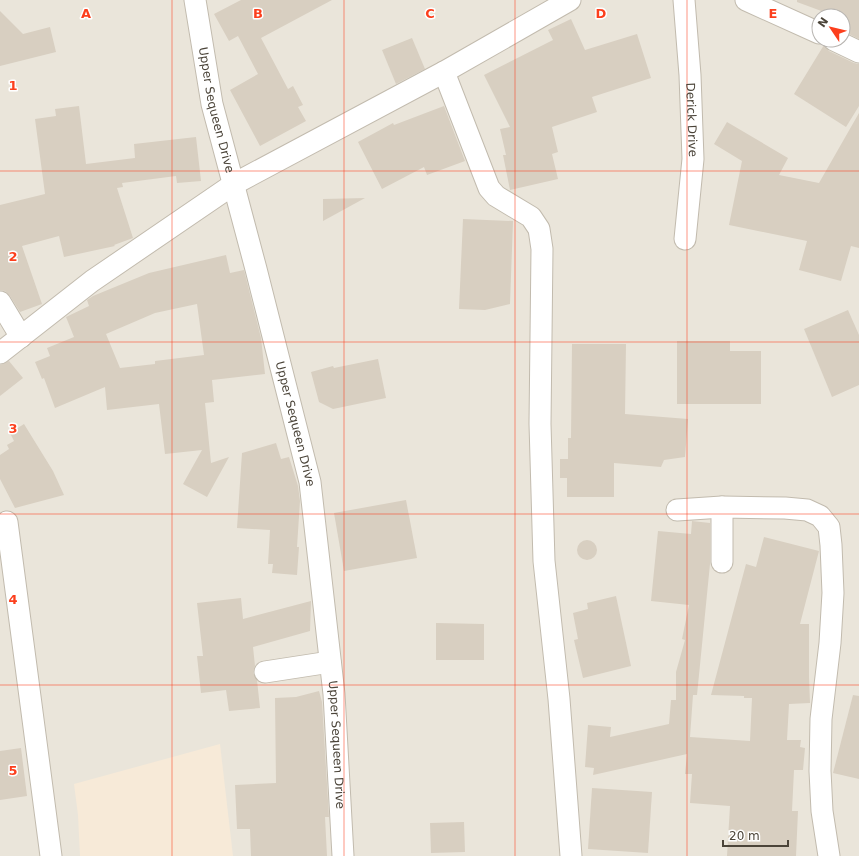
<svg xmlns="http://www.w3.org/2000/svg" width="859" height="856" viewBox="0 0 859 856" font-family="'DejaVu Sans',sans-serif">
<rect width="100%" height="100%" fill="#f6f3ec"/>
<!-- residential -->
<path fill="#eae5da" fill-rule="evenodd" d="M0 0H859V856H0ZM819 16H843V40H819Z"/>
<!-- commercial -->
<polygon fill="#f7ead8" points="220,744 233,856 80,856 78,815 74,784"/>
<!-- building -->
<g fill="#d8cfc1" fill-rule="evenodd">
<polygon points="241,0 332,0 261,38 288,89 293,86 303,105 298,107 306,121 260,146 230,90 258,74 238,36 229,41 214,14"/>
<polygon points="797,0 859,0 859,39 843,31 843,16 835,16 797,2"/>
<polygon points="0,11 23,34 50,27 56,52 0,66"/>
<polygon points="571,19 585,50 637,34 651,78 592,97 597,112 552,127 558,152 552,154 558,179 510,190 503,155 506,155 500,129 510,127 484,75 553,40 548,30"/>
<polygon points="412,38 425,69 396,84 382,50"/>
<polygon points="824,45 829,51 854,63 859,64 859,106 846,127 794,94"/>
<polygon points="79,106 86,164 135,158 134,144 196,137 201,181 177,183 176,176 122,183 123,187 117,188 133,238 114,245 115,246 64,257 59,236 22,246 42,304 20,312 10,296 5,291 0,290 0,205 45,194 35,119 56,116 55,109"/>
<polygon points="444,106 465,161 427,175 424,167 382,189 358,142 393,123 394,125"/>
<polygon points="859,113 859,248 851,246 841,281 799,270 807,241 729,225 742,161 714,144 727,122 788,158 779,175 819,183"/>
<polygon points="365,198 323,221 323,199"/>
<polygon points="463,219 513,221 510,304 485,310 459,309"/>
<path d="M226 255 230 273 244 270 261 338 265 374 212 380 214 402 205 403 211 463 229 457 207 497 183 484 202 450 165 454 159 404 107 410 105 387 55 408 44 378 42 379 35 362 50 356 47 348 74 337 66 317 89 306 87 300 93 296 149 273ZM197 304 204 355 155 361V364L120 368 106 334 155 313Z"/>
<polygon points="848,310 859,335 859,385 832,397 804,329"/>
<polygon points="677,341 730,341 730,351 761,351 761,404 677,404"/>
<polygon points="572,344 626,344 625,414 688,419 685,457 664,460 661,467 614,463 614,497 567,497 567,478 560,478 560,459 568,459 568,438 571,438"/>
<polygon points="378,359 386,398 333,409 319,402 311,372 333,366 334,368"/>
<polygon points="9,361 23,378 0,396 0,365"/>
<polygon points="24,424 53,471 64,495 15,508 0,479 0,455 9,449 7,445 14,441 10,433"/>
<polygon points="276,443 281,459 289,457 298,486 300,501 297,547 299,547 297,575 272,573 273,564 268,564 270,530 237,528 242,453"/>
<polygon points="406,500 417,558 344,571 334,513"/>
<polygon points="692,521 710,523 710,564 697,695 693,695 690,737 750,741 752,698 744,698 744,696 711,695 746,564 756,567 764,537 819,551 800,624 809,624 809,677 810,703 789,704 787,740 801,740 800,747 805,748 803,770 794,770 792,811 798,811 796,856 727,856 730,806 690,803 692,774 685,774 687,754 593,775 594,768 585,767 588,725 611,727 610,737 669,724 671,700 676,700 676,672 685,640 682,639 689,605 651,601 658,531 691,534"/>
<circle cx="587" cy="550" r="10"/>
<polygon points="616,596 631,666 583,678 574,640 578,639 573,613 588,609 587,603"/>
<polygon points="241,598 243,619 311,601 310,631 253,647 255,666 253,673 257,680 260,708 229,711 226,690 201,693 197,656 203,656 197,603"/>
<polygon points="436,623 484,624 484,660 436,660"/>
<polygon points="319,691 322,702 329,817 325,817 327,856 251,856 250,829 237,829 235,785 276,783 275,698 296,697"/>
<polygon points="853,695 859,696 859,779 833,773"/>
<polygon points="21,748 27,796 0,800 0,751"/>
<polygon points="592,788 652,792 648,853 588,849"/>
<polygon points="464,822 465,852 431,853 430,823"/>
</g>
<g fill="none" stroke-linecap="round" stroke-linejoin="round">
<defs>
<g id="minor">
<path id="s1" d="M195 0 212 104 256 269 310 482 334 694 343 856"/>
<path id="s2" d="M684 0 690 75 693 159 685 239"/>
<polyline points="746,0 819,33"/>
<polyline points="834,40 859,52"/>
<polyline points="444,72 489,188 496,196 531,217 539,229 542,249 540,424 544,561 559,699 571,856"/>
<polyline points="0,302 21,337"/>
<polyline points="0,353 92,281 234,184 444,72 570,0"/>
<polyline points="677,510 722,507 785,508 807,510 820,516 829,527 831,545 833,593 830,643 821,719 820,771 822,811 829,856"/>
<polyline points="7,522 51,856"/>
<polyline points="722,562 722,507"/>
<polyline points="265,672 330,662"/>
</g>
</defs>
<!-- minor casing -->
<use href="#minor" stroke="#c2bbae" stroke-width="23"/>
<!-- minor -->
<use href="#minor" stroke="#fff" stroke-width="21"/>
</g>
<!-- grid -->
<path fill="none" stroke="#fc3f1d" stroke-width="1" stroke-opacity="0.55" d="M172 0V856M344 0V856M515 0V856M687 0V856M0 171H859M0 342H859M0 514H859M0 685H859"/>
<g text-anchor="middle" stroke-width="3" stroke-linejoin="round" paint-order="stroke">
<!-- street labels -->
<g font-size="12" fill="#4b4439" stroke="#fff">
<text dy="4" stroke="none"><textPath href="#s1" startOffset="112">Upper Sequeen Drive</textPath></text>
<text dy="4" stroke="none"><textPath href="#s2" startOffset="120">Derick Drive</textPath></text>
<text dy="4" stroke="none"><textPath href="#s1" startOffset="436">Upper Sequeen Drive</textPath></text>
<text dy="4" stroke="none"><textPath href="#s1" startOffset="760">Upper Sequeen Drive</textPath></text>
</g>
</g>
<g font-size="13" text-anchor="middle" font-weight="bold" fill="#fc3f1d" stroke="#fff" stroke-width="3" stroke-linejoin="round" paint-order="stroke">
<text x="86" y="18">A</text>
<text x="258" y="18">B</text>
<text x="430" y="18">C</text>
<text x="601" y="18">D</text>
<text x="773" y="18">E</text>
<text x="13" y="90">1</text>
<text x="13" y="261">2</text>
<text x="13" y="433">3</text>
<text x="13" y="604">4</text>
<text x="13" y="775">5</text>
</g>
<!-- north arrow -->
<g transform="translate(831 28) rotate(305)"><circle r="19" fill="#ffffff" stroke="#b7b4b0"/>
<path d="M0-3L7 15L0 10L-7 15Z" fill="#fc3f1d"/>
<text y="-6" font-size="11" font-weight="bold" text-anchor="middle" fill="#4b4439">N</text>
</g>
<!-- scale -->
<path d="M723 840v6h65v-6" fill="none" stroke="#4b4439" stroke-width="2"/>
<text x="729" y="840" font-size="12" fill="#4b4439" stroke="#ffffff" stroke-width="3" paint-order="stroke">20 m</text>
</svg>
